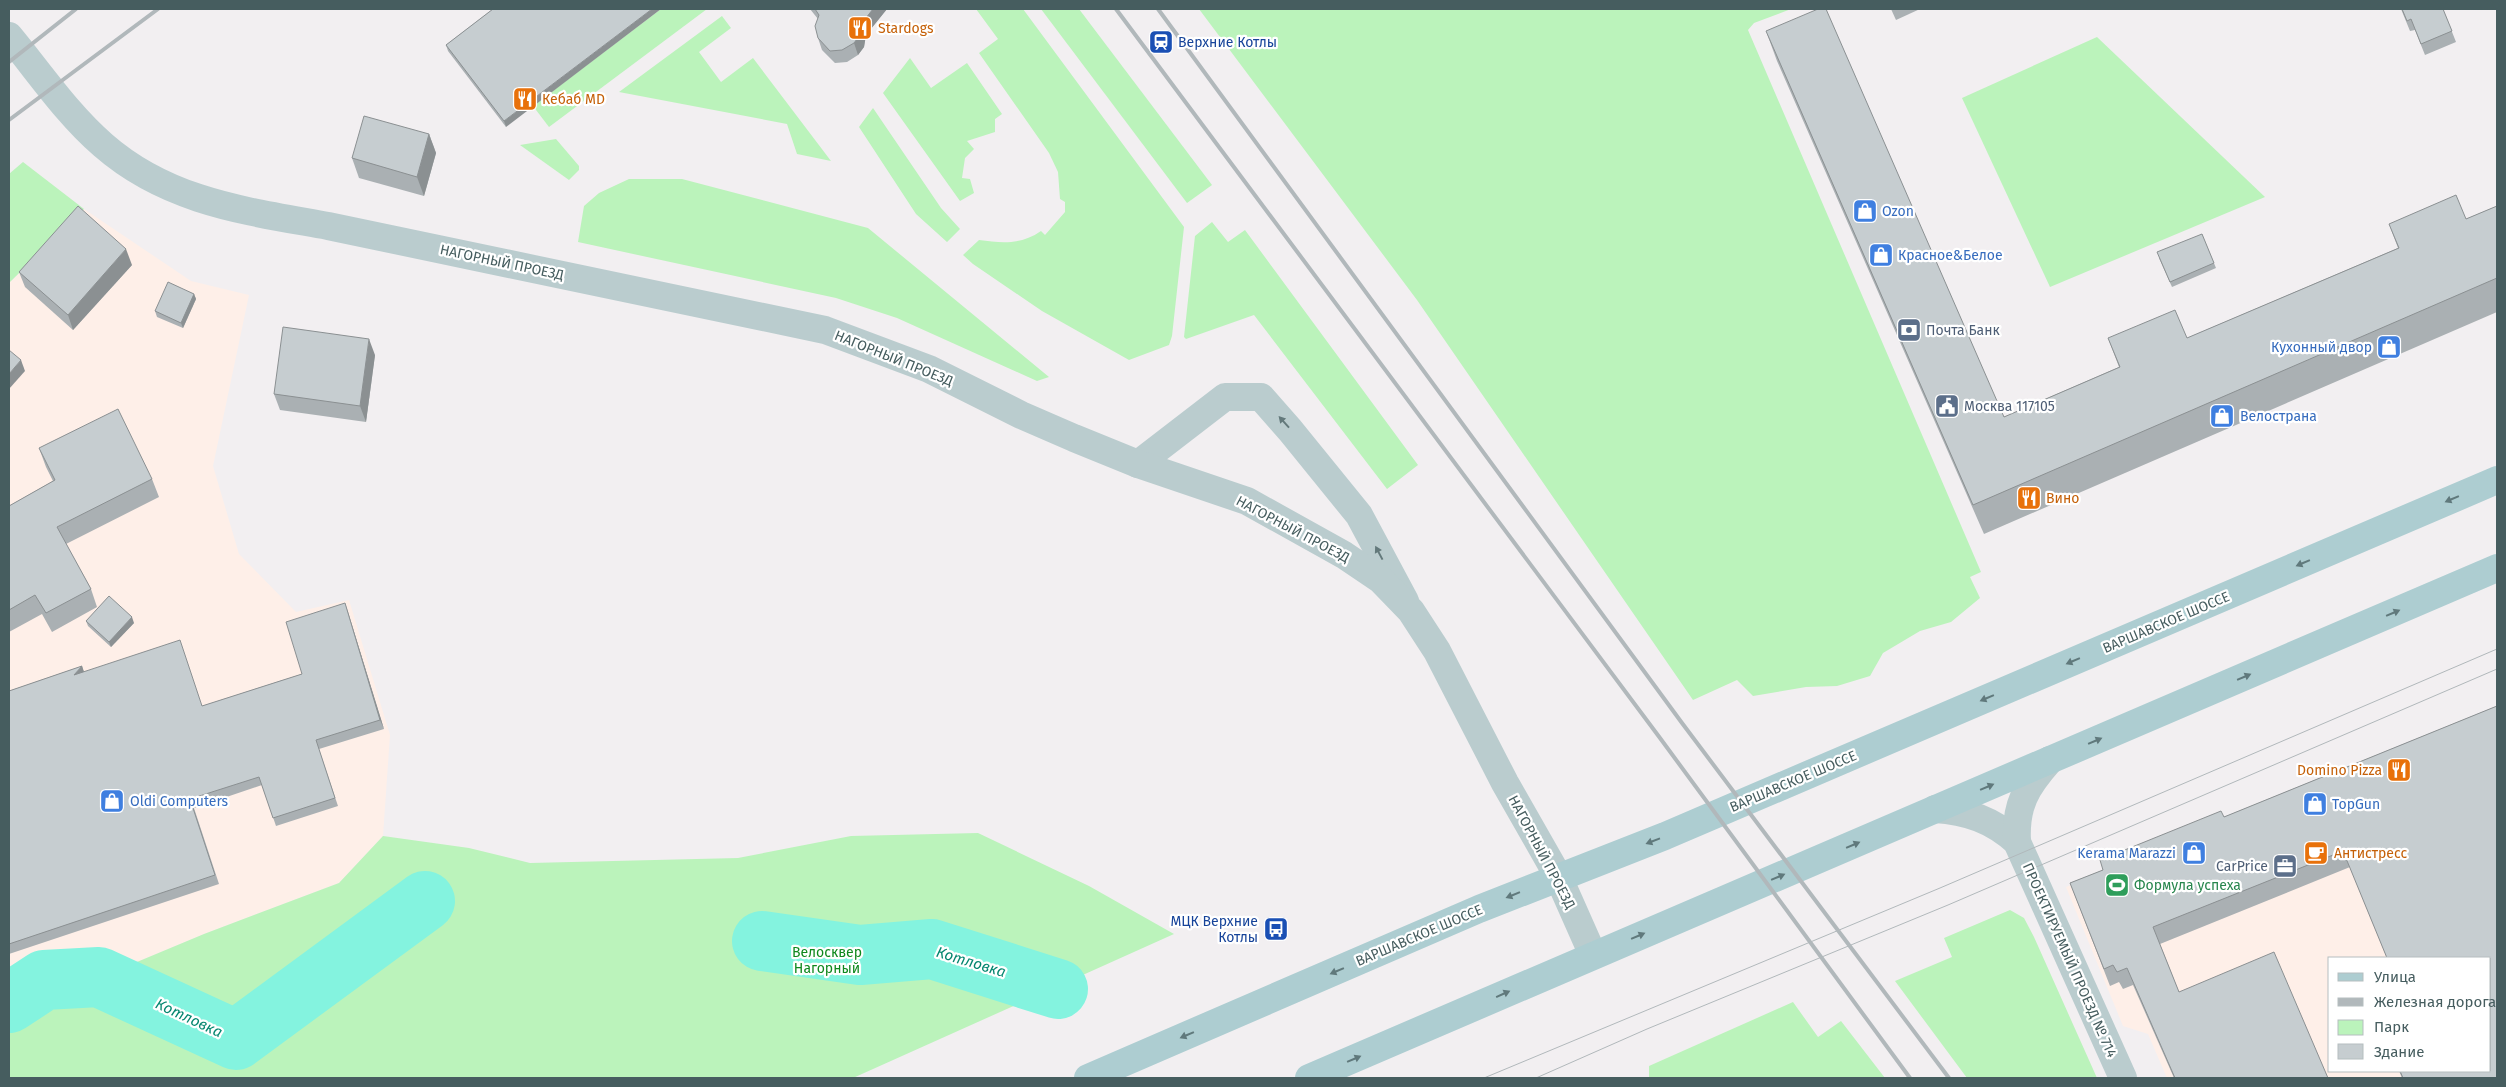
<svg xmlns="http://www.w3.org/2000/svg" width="2506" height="1087" viewBox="0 0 2506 1087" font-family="'Fira Sans',sans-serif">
<rect width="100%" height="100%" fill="#f2eff1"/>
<!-- commercial -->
<g fill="#feefe8" fill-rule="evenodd">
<polygon points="84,209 191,281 249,295 213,466 239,554 296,612 349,600 390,735 383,836 339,883 204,934 41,1002 9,996 9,283"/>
<path d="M2497 710V1078H2167L2148 1034 2123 1026 2066 887ZM2330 958H2490V1071H2330Z"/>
</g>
<!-- green -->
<g fill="#bbf3bb">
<polygon points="661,9 707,9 549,127 533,106"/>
<path d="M976 9H1023L1184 227 1172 336 1169 345 1129 360 1042 311 973 264 963 255 979 240C1002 243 1021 245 1041 231L1045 235 1065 212V202L1060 199 1058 172 1049 153 979 53 998 39Z"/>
<polygon points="1041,9 1079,9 1212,185 1187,203"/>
<polygon points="1199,9 1791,9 1754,23 1748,30 1981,572 1970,577 1980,598 1951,622 1920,631 1883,653 1870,676 1837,686 1806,687 1753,696 1737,680 1693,700 1417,300"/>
<polygon points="722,16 731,28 699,52 721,82 753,58 831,161 797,154 787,124 619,92"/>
<polygon points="2097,37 2265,197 2050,287 1962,98"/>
<polygon points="910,58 931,88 967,63 1002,114 995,119 995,132 967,141 974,149 965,158 962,178 970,179 974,193 960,201 883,93"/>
<polygon points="873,108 941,208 960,229 947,242 916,214 859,127"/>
<polygon points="556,139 579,166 579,170 569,180 520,145"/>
<polygon points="23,162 84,209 9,283 9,174"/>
<polygon points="629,179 682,179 868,228 1049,377 1037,381 897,318 836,298 578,242 584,206 599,193"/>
<polygon points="1212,222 1228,242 1245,230 1418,465 1387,489 1254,315 1186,339 1184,337 1195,236"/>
<polygon points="978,833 1089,886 1174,934 853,1078 9,1078 9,996 41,1002 204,934 339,883 383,836 469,848 530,863 738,858 851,836"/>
<polygon points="2010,910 2024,918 2034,937 2097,1078 1967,1078 1895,981 1952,957 1944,938"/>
<polygon points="1793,1002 1818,1037 1841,1021 1885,1078 1649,1078 1649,1066"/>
</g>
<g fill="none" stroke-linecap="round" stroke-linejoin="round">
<!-- river -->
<g stroke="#84f3df" stroke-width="60">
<polyline points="762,941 860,955 932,949 1058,989"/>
<polyline points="9,1003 44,980 99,977 236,1040 425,901"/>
</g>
<!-- minor -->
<g stroke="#baccce" stroke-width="28">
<polyline points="1138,464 1225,397 1261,397 1290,430 1359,515 1405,601"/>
<path d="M1935 809C1967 811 1993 820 2017 842L2123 1078"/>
<path d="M2017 842C2015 805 2026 787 2050 760"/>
</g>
<!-- tertiary -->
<path stroke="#baccce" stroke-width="28" d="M9 36C39 72 67 114 103 145 168 202 246 211 328 226L825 330 929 369 1021 415 1074 438 1138 464 1247 501 1344 555 1381 580 1411 611 1437 651 1505 783 1558 876 1593 955"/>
<!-- primary -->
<g stroke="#adcdd1" stroke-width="28">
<polyline points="1088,1078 1479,909 1665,836 2497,480"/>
<polyline points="1309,1078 2497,568"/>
</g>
<!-- tram -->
<g stroke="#b1b8bb" stroke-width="1">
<polyline points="1484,1078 1940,888 2497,649"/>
<polyline points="1536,1078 1647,1029 1948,905 2497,669"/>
</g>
<!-- rail -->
<g stroke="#b1b8bb" stroke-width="4">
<polyline points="1116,9 1660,738 1910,1078"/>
<polyline points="1158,9 1682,723 1949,1078"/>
<polyline points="9,62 76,9"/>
<polyline points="9,120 158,9"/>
</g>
</g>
<!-- wall -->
<g fill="#aab0b3">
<polygon points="493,9 506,127 448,51 446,45"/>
<polygon points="810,9 887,9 866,35 864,47 858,55 847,62 835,63 822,50 818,38 818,19"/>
<polygon points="1891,9 1920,9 1896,20"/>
<polygon points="2401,9 2443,9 2456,42 2425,55 2415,30 2410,31"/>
<polygon points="1766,31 2004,417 2119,367 2108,338 2187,338 2398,248 2389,224 2466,219 2497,206 2497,312 1984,534 1777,61"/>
<polygon points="429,134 436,153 424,196 359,178 352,158"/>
<polygon points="2202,234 2216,268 2172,287 2159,258"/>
<polygon points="132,265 73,330 25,287 19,272"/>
<polygon points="194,294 196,299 183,328 157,317 155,311"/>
<polygon points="375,355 366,422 280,410 274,394"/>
<polygon points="39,448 152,479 159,497 66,544 91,589 97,607 52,632 42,614 9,632 9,506 53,481 46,467"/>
<polygon points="345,603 384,729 319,749 338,806 276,826 262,785 194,808 219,884 9,954 9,691 82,666 84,672 202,706 302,674"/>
<polygon points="86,621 134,623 111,647 88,626"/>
<polygon points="2497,706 2497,1078 2402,1078 2399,1071 2490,1071 2490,958 2387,958 2350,867 2160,944 2179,992 2328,1078 2174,1078 2133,985 2123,989 2119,982 2110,986 2070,883 2103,870 2224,817"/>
</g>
<!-- shaded-wall -->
<g fill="#8b9092">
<polygon points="652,9 661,9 506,127 504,121"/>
<polygon points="873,9 887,9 866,35 864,47 858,55 854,43 862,23"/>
<polygon points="429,134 436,153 424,196 417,177"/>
<polygon points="126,249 132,265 73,330 68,315"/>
<polygon points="194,294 196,299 183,328 181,323"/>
<polygon points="369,339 375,355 366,422 360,406"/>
<polygon points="21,360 25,371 9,389 9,374"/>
<polygon points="345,603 348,612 384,729 380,720"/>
<polygon points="132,617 134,623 111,647 109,642"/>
<polygon points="82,666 85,675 74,675"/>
</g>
<!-- building -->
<g fill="#c6cdd0" stroke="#8b9092">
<polygon points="493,9 652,9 504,121 446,45"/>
<polygon points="815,9 873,9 862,23 860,35 854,43 842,50 830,51 818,38 815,26 819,15"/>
<polygon points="1818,9 1826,9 2004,417 2120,367 2108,338 2175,310 2187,338 2399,248 2389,224 2456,195 2466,219 2497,206 2497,278 1973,505 1766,31"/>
<polygon points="2402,9 2443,9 2452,31 2421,44 2411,19 2407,21"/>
<polygon points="364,116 429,134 417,177 352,158"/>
<polygon points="78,206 126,249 68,315 19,272"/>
<polygon points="2202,234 2214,263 2170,282 2157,252"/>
<polygon points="168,282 194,294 181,323 155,311"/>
<polygon points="283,327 369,339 360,406 274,394"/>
<polygon points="9,350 21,360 9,374"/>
<polygon points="118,409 152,479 57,527 91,589 46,613 35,595 9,610 9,506 55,480 39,448"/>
<polygon points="109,596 132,617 109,642 86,621"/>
<polygon points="345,603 380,720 316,740 335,798 273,818 259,777 190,799 215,875 9,944 9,691 82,666 74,675 180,640 202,706 302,674 286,622"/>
<polygon points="2497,706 2497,1078 2403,1078 2400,1071 2490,1071 2490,958 2387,958 2343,851 2153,927 2179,992 2274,952 2328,1078 2175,1078 2127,968 2117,972 2113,965 2104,969 2070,883 2103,870 2100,860 2221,811 2224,817"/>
</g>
<!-- one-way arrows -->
<defs><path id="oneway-solid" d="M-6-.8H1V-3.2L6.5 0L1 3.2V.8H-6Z" transform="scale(1.25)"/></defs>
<g fill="#63797b">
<use href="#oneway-solid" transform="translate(1284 422) rotate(-132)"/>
<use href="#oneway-solid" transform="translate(1379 553) rotate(-118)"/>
</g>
<g fill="#60797c">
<use href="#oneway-solid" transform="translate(2452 499) rotate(157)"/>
<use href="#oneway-solid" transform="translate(2303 563) rotate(157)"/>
<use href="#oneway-solid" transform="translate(2393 613) rotate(-23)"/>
<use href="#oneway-solid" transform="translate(2073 661) rotate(157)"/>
<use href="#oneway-solid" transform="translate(2244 677) rotate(-23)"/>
<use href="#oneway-solid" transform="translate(1987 698) rotate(157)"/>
<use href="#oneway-solid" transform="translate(2095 741) rotate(-23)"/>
<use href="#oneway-solid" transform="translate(1987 787) rotate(-23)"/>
<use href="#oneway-solid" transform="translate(1653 841) rotate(159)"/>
<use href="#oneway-solid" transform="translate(1853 845) rotate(-23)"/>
<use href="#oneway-solid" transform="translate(1778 877) rotate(-23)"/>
<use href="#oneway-solid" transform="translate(1513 895) rotate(158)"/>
<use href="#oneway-solid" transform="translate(1638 936) rotate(-23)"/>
<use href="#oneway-solid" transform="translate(1337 971) rotate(157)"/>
<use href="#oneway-solid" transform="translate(1503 994) rotate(-24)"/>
<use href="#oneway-solid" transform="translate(1187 1035) rotate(157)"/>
<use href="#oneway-solid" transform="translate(1354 1059) rotate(-23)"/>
</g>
<!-- icons -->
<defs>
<symbol id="restaurant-square" viewBox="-11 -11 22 22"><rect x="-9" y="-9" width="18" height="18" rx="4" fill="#e8710a" stroke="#fff"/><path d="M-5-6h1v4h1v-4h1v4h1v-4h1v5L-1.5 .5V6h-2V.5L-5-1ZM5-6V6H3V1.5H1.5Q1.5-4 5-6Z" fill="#fff"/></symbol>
<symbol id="station-square" viewBox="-11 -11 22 22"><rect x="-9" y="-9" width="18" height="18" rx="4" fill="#1a4fb4" stroke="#fff"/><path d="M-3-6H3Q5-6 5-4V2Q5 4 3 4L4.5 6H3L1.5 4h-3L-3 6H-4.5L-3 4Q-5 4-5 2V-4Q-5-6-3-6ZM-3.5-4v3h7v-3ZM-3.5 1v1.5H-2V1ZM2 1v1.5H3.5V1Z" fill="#fff"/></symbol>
<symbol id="shop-square" viewBox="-11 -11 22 22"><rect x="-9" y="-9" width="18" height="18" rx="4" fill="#3f7fe0" stroke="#fff"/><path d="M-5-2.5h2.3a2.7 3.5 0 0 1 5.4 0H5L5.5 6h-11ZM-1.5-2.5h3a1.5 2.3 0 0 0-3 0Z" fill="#fff"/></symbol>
<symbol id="bank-square" viewBox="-11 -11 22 22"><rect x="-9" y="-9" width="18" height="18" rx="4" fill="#5c6f8a" stroke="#fff"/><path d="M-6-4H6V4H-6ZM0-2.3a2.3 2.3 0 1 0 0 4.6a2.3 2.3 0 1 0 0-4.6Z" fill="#fff"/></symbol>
<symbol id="civic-square" viewBox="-11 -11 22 22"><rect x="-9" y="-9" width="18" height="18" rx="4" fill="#5c6f8a" stroke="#fff"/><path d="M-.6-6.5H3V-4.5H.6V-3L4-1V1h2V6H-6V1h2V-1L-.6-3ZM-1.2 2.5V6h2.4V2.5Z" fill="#fff"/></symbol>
<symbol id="cafe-square" viewBox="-11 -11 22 22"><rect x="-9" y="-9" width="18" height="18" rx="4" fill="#e8710a" stroke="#fff"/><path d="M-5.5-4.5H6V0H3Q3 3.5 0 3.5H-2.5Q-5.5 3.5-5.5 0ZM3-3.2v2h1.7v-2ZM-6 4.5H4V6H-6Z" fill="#fff"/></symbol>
<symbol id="office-square" viewBox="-11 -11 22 22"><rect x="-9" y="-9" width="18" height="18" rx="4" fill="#5c6f8a" stroke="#fff"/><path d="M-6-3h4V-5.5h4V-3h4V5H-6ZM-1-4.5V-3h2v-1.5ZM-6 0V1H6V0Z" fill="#fff"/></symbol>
<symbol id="stadium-square" viewBox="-11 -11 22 22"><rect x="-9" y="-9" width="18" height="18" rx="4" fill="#2e9e5b" stroke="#fff"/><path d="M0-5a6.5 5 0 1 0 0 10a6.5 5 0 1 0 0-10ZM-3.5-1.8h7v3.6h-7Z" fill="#fff"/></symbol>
<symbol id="bus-square" viewBox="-11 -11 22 22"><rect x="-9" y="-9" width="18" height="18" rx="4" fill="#1a4fb4" stroke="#fff"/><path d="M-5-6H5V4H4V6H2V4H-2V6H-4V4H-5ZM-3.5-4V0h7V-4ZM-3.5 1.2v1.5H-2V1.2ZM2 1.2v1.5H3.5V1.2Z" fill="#fff"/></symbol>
</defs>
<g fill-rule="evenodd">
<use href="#restaurant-square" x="846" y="14" width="28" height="28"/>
<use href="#station-square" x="1147" y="28" width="28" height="28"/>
<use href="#restaurant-square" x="511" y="85" width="28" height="28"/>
<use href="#shop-square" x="1851" y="197" width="28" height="28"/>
<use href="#shop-square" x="1867" y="241" width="28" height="28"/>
<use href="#bank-square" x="1895" y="316" width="28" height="28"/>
<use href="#shop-square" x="2375" y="333" width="28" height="28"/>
<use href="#civic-square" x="1933" y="392" width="28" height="28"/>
<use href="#shop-square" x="2208" y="402" width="28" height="28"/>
<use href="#restaurant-square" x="2015" y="484" width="28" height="28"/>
<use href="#restaurant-square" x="2385" y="756" width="28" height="28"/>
<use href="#shop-square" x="98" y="787" width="28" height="28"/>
<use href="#shop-square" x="2301" y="790" width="28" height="28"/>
<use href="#shop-square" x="2180" y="839" width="28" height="28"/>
<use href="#cafe-square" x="2302" y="839" width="28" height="28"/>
<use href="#office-square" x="2271" y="852" width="28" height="28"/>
<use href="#stadium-square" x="2103" y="871" width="28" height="28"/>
<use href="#bus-square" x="1262" y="915" width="28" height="28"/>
</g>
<g text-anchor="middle" stroke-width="4.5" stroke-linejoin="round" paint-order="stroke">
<!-- food labels -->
<g font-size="14" fill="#c56008" stroke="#fff" text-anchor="start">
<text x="878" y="33">Stardogs</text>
<text x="542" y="104">Кебаб MD</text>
<text x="2046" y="503">Вино</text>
<text x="2382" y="775" text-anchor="end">Domino Pizza</text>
<text x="2334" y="858">Антистресс</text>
</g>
<!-- transit labels -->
<g font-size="14" fill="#164399" stroke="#fff" text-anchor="start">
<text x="1178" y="47">Верхние Котлы</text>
<text x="1258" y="926" text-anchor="end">МЦК Верхние<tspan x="1258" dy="16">Котлы</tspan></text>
</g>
<!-- shop labels -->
<g font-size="14" fill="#366cbe" stroke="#fff" text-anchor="start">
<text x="1882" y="216">Ozon</text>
<text x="1898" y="260">Красное&amp;Белое</text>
<text x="2372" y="352" text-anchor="end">Кухонный двор</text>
<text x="2240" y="421">Велострана</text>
<text x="130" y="806">Oldi Computers</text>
<text x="2332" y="809">TopGun</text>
<text x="2176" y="858" text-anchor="end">Kerama Marazzi</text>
</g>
<!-- street labels -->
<g font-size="14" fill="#465d5f" stroke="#fff">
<text transform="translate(502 262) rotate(12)" y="5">НАГОРНЫЙ ПРОЕЗД</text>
<text transform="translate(894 358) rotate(22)" y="5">НАГОРНЫЙ ПРОЕЗД</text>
<text transform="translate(1293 529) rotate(28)" y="5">НАГОРНЫЙ ПРОЕЗД</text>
<text transform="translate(2166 622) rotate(-23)" y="5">ВАРШАВСКОЕ ШОССЕ</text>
<text transform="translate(1793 781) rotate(-23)" y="5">ВАРШАВСКОЕ ШОССЕ</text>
<text transform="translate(1542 852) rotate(62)" y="5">НАГОРНЫЙ ПРОЕЗД</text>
<text transform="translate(1419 935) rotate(-23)" y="5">ВАРШАВСКОЕ ШОССЕ</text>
<text transform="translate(2070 960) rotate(66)" y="5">ПРОЕКТИРУЕМЫЙ ПРОЕЗД № 714</text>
</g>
<!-- service labels -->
<g font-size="14" fill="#4e5e75" stroke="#fff" text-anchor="start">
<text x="1926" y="335">Почта Банк</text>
<text x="1964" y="411">Москва 117105</text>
<text x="2268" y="871" text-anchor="end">CarPrice</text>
</g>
<!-- leisure labels -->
<g font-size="14" fill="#27864d" stroke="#fff" text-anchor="start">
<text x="2134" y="890">Формула успеха</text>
</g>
<!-- park labels -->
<g font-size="14" fill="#0f881d" stroke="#fff">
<text x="827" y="957">Велосквер<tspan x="827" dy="16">Нагорный</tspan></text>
</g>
<!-- water labels -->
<g font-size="15" font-style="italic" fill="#05866f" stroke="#fff">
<text transform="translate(971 962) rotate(17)" y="5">Котловка</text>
<text transform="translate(189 1018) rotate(25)" y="5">Котловка</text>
</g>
</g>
<!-- border -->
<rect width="2506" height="1087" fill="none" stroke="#465d5f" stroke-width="20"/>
<!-- legend -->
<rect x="2328" y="957" width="162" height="115" fill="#ffffff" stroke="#b5bebf"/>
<rect x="2338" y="973" width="25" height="8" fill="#adcdd1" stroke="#b5bebf"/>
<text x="2374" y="982" font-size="15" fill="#465d5f">Улица</text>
<rect x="2338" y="998" width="25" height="8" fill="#b1b8bb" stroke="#b5bebf"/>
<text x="2374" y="1007" font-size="15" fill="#465d5f">Железная дорога</text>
<rect x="2338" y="1020" width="25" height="15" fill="#bbf3bb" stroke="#b5bebf"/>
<text x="2374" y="1032" font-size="15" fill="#465d5f">Парк</text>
<rect x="2338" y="1044" width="25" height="15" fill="#c6cdd0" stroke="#b5bebf"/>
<text x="2374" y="1057" font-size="15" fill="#465d5f">Здание</text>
</svg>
